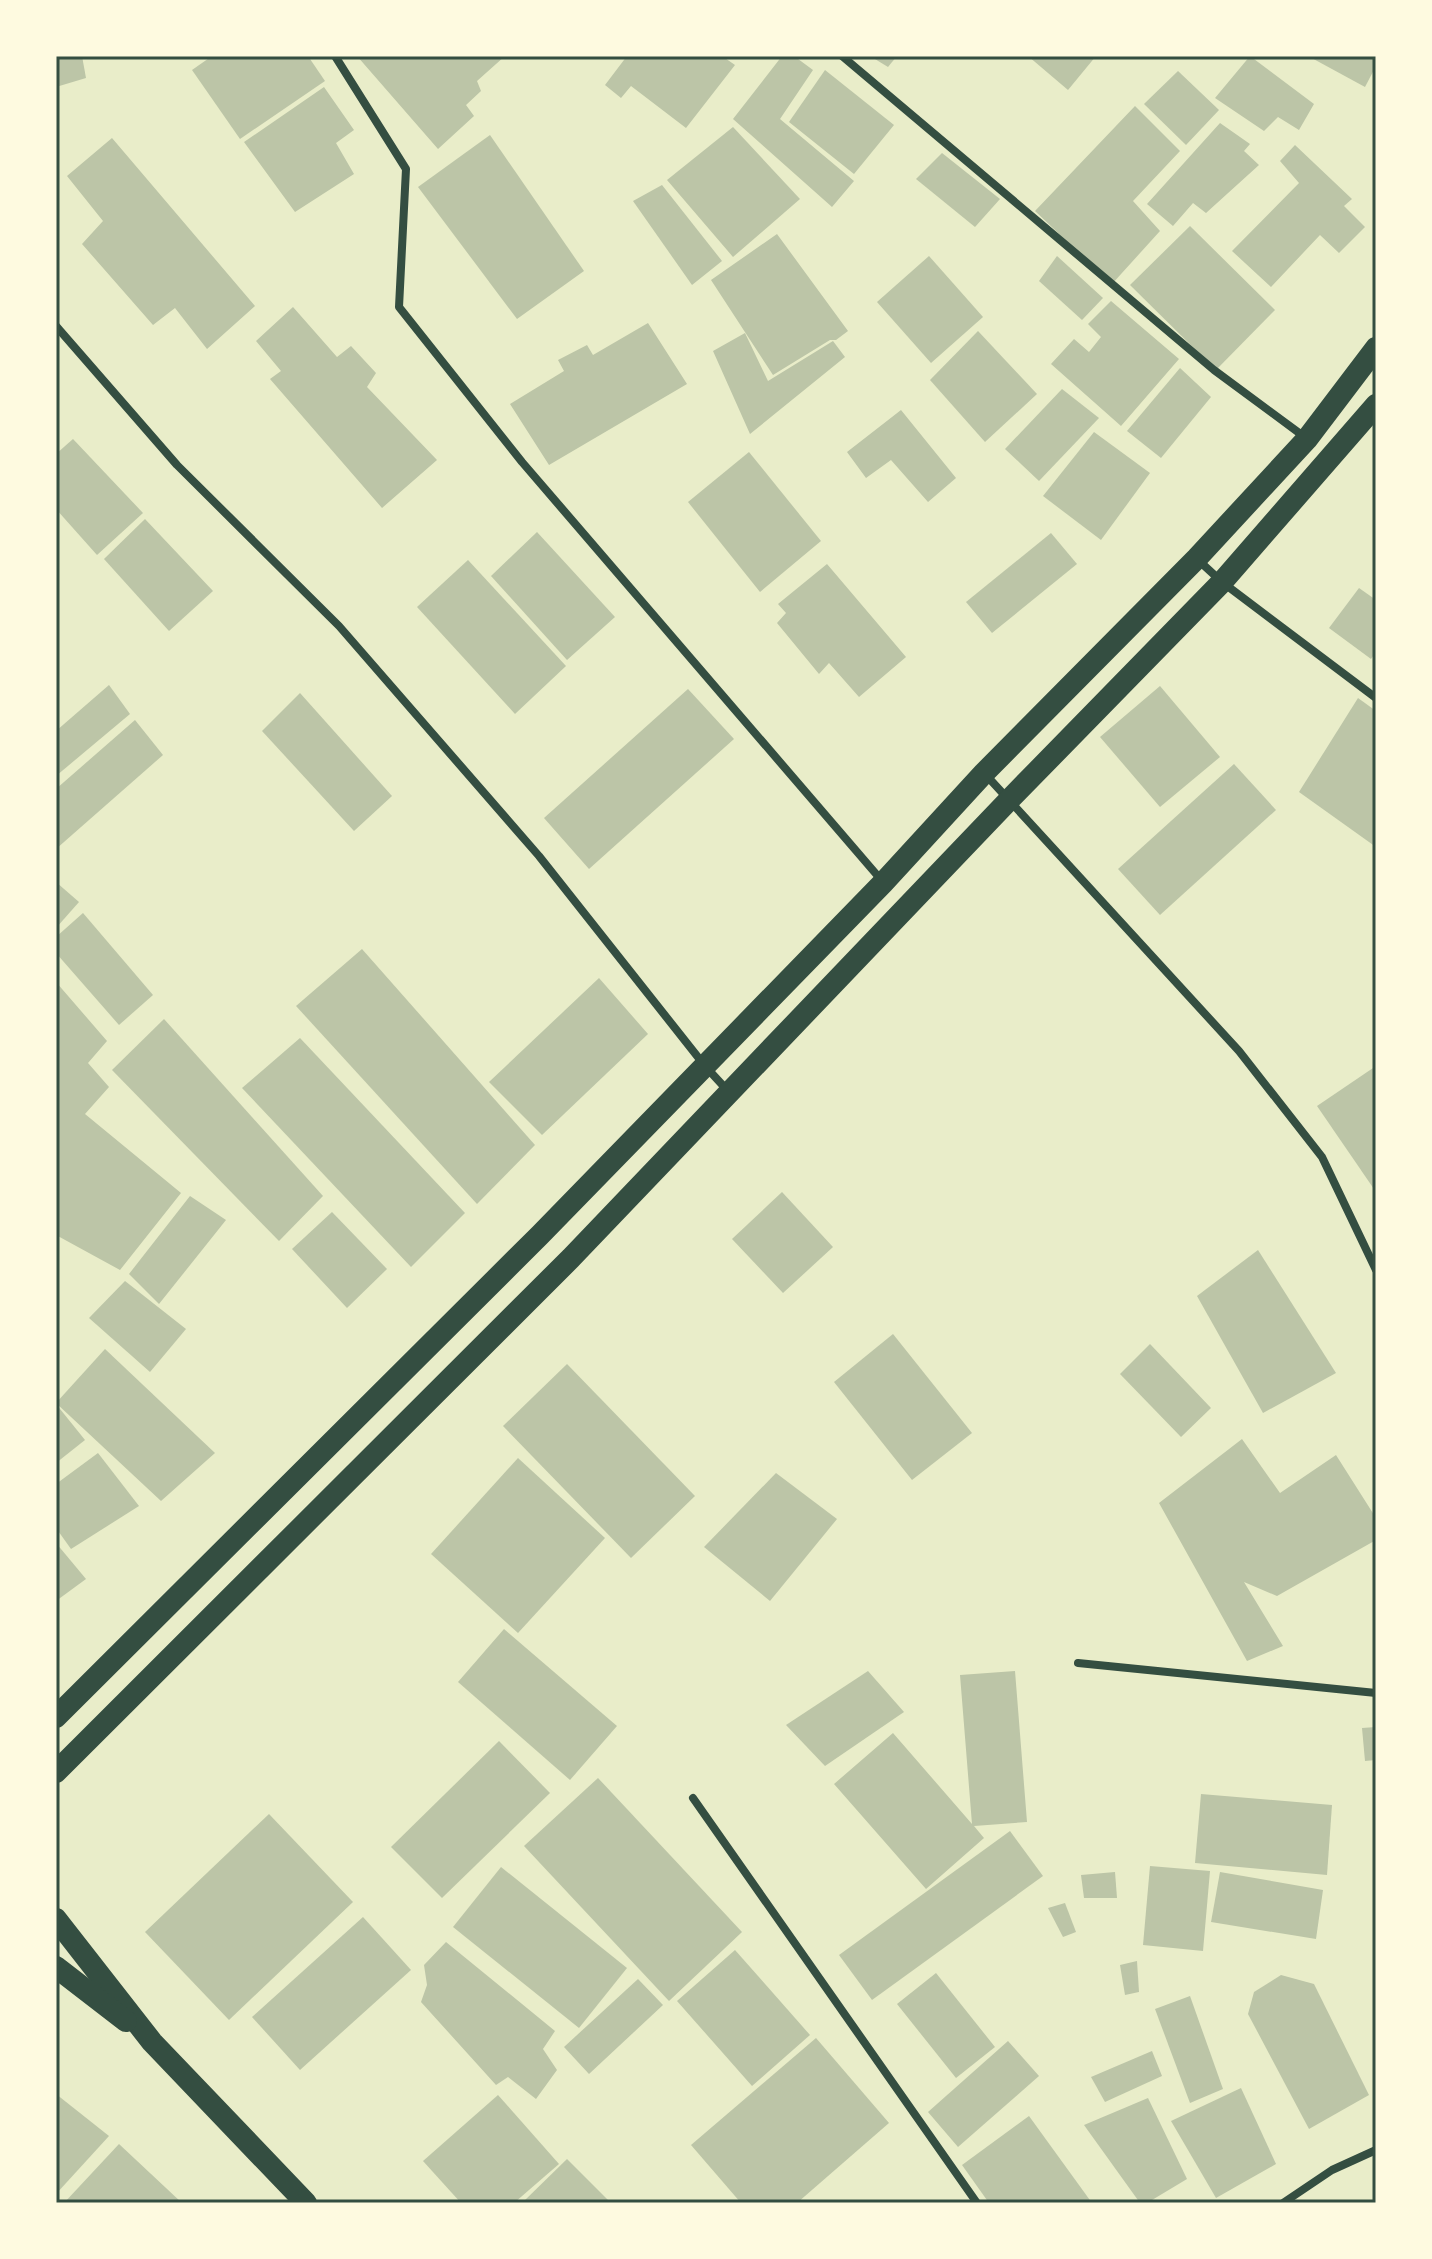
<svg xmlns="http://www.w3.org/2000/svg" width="1432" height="2259" viewBox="0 0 1432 2259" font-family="Spectral,serif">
<rect width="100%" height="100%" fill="#e9edc9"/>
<!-- building -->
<g fill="#bcc5a7">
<polygon points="56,56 82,56 86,78 56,87"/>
<polygon points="212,56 308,56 325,81 240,139 192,70"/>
<polygon points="357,56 505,56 477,81 481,91 466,105 474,116 438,149"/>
<polygon points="627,56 722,56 735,65 686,128 631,86 621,98 605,85"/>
<polygon points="782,56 794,56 813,70 780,119 854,181 832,207 733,119"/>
<polygon points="870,56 897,56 888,67"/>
<polygon points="1028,56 1096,56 1068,90"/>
<polygon points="1250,56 1314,104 1299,130 1278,117 1264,131 1215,98"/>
<polygon points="1308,56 1376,56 1376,66 1365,87"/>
<polygon points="825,70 894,125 854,174 789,122"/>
<polygon points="1178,71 1219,110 1186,145 1144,104"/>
<polygon points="324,87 354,130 336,143 354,174 295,212 244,142"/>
<polygon points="1135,106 1180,151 1133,201 1160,231 1112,284 1035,211"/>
<polygon points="1220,123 1250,144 1244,151 1259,165 1206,213 1193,203 1173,226 1147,204"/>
<polygon points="733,127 800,199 733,257 667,180"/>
<polygon points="490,135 584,271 517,319 418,187"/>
<polygon points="112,138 255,306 207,349 175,308 153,325 82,244 103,221 67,176"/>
<polygon points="1295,145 1352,199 1344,206 1365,227 1339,253 1320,235 1271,287 1232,251 1299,183 1280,161"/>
<polygon points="942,153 1000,199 975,227 916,179"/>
<polygon points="662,185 722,261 692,285 633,201"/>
<polygon points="1190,226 1275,310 1216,370 1130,285"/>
<polygon points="777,234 848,331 836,340 830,340 773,375 711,280"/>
<polygon points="929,256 983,317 931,363 877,302"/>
<polygon points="1057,256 1103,298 1082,320 1039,281"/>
<polygon points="1111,301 1179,359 1121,426 1051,364 1074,339 1089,352 1101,337 1088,324"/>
<polygon points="293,307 337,357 351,346 376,373 367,387 437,460 382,508 270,379 281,371 256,341"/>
<polygon points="648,323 687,384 549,465 510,404 564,371 558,360 587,345 593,355"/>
<polygon points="978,331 1037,394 985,442 930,380"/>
<polygon points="745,333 768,381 833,341 845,357 750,434 713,351"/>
<polygon points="1180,368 1211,397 1161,458 1127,431"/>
<polygon points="1062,389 1099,418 1039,481 1005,449"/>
<polygon points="901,410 956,478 928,502 891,460 866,478 847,452"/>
<polygon points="1094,432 1150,473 1101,540 1043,496"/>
<polygon points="73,439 143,513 97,555 56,509 56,454"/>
<polygon points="749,452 821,541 760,592 688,502"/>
<polygon points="145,519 213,591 169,631 104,559"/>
<polygon points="537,532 615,617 567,660 491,576"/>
<polygon points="1051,533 1077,564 992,633 966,602"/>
<polygon points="468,560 566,666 515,714 417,607"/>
<polygon points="827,564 906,657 859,697 829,663 819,674 777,623 786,613 778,604"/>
<polygon points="1359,588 1376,600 1376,652 1371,659 1329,628"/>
<polygon points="109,685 130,714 56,776 56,731"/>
<polygon points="1160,686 1220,757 1160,807 1100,737"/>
<polygon points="688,689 734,739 589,869 544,818"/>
<polygon points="300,693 392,796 354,831 262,731"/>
<polygon points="1358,698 1376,711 1376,847 1299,792"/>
<polygon points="135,720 163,755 56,849 56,789"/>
<polygon points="1234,764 1276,810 1160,915 1118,869"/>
<polygon points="56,882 79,902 56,928"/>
<polygon points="83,913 153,995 119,1025 56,953 56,937"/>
<polygon points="362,949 535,1145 477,1204 296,1006"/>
<polygon points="599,978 648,1034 542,1135 489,1082"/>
<polygon points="56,982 107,1041 88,1063 109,1087 85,1114 181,1193 120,1270 56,1235"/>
<polygon points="164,1019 323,1196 279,1241 112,1070"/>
<polygon points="300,1038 465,1213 411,1267 242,1088"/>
<polygon points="1376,1066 1376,1192 1317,1106"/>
<polygon points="782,1192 833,1247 783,1293 732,1239"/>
<polygon points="190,1196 226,1220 159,1304 129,1274"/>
<polygon points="332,1212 387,1269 347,1308 292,1249"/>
<polygon points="1258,1250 1336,1373 1263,1413 1197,1296"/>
<polygon points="125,1281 186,1329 150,1372 89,1318"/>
<polygon points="893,1334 972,1433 912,1480 834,1382"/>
<polygon points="1150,1344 1211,1408 1181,1437 1120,1374"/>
<polygon points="105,1349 215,1453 161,1501 56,1403"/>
<polygon points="567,1364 695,1496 631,1558 503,1426"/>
<polygon points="56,1404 85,1440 56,1463"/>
<polygon points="1242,1439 1280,1493 1336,1455 1376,1518 1376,1540 1277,1596 1244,1582 1283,1646 1247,1661 1159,1503"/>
<polygon points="98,1453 139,1506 71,1549 56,1528 56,1484"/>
<polygon points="518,1458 605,1538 518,1633 431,1554"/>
<polygon points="776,1473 837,1519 770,1601 704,1547"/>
<polygon points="56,1543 86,1579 56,1601"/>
<polygon points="504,1629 617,1726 570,1780 458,1682"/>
<polygon points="868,1671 904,1712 825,1766 786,1725"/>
<polygon points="1015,1671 1027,1822 974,1826 984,1838 926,1889 834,1784 893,1733 972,1824 960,1675"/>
<polygon points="1376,1727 1376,1760 1365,1761 1362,1728"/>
<polygon points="499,1741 550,1793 442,1898 391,1847"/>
<polygon points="598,1778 742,1932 669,2001 524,1846"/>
<polygon points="1201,1794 1332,1805 1327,1875 1195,1863"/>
<polygon points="269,1814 353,1902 229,2020 145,1932"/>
<polygon points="1010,1831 1043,1876 872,2000 839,1955"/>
<polygon points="1150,1866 1210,1871 1203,1951 1143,1945"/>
<polygon points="501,1867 627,1968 579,2028 453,1927"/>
<polygon points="1115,1872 1117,1898 1084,1898 1081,1875"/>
<polygon points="1220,1872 1323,1890 1316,1939 1211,1922"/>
<polygon points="1065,1903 1076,1932 1063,1937 1048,1908"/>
<polygon points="363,1917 411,1970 300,2070 252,2017"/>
<polygon points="446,1942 555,2031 543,2049 557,2070 536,2099 508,2077 496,2085 421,2002 427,1985 424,1965"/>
<polygon points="735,1950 810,2035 752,2086 677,2001"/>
<polygon points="1137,1961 1139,1992 1125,1995 1120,1965"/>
<polygon points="936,1973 995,2047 956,2078 897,2004"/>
<polygon points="1281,1975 1314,1984 1369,2095 1309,2129 1248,2014 1254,1992"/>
<polygon points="638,1979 663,2005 589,2074 564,2047"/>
<polygon points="1190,1996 1223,2089 1190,2103 1155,2009"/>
<polygon points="816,2038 889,2123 797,2203 741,2203 691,2145"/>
<polygon points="1008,2041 1039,2076 958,2147 928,2112"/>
<polygon points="1152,2051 1162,2076 1105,2102 1091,2077"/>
<polygon points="1241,2088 1276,2164 1216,2198 1171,2121"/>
<polygon points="56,2094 109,2136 56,2194"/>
<polygon points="498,2095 559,2164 514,2203 461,2203 423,2161"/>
<polygon points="1148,2098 1187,2179 1147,2203 1140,2203 1084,2125"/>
<polygon points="1029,2116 1092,2203 989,2203 962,2165"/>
<polygon points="119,2144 182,2203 64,2203"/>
<polygon points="567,2159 611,2203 522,2203"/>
</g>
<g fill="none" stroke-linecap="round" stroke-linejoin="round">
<!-- minor -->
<g stroke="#344e41" stroke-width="8">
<polyline points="335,56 406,169 399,307 522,462 883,882"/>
<polyline points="842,56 1214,370 1306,438"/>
<polyline points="56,326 177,465 339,626 539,856 705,1066 728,1091"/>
<polyline points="1197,559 1222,582 1376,698"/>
<polyline points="986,775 1239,1051 1322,1157 1376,1270"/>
<polyline points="1078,1663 1376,1693"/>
<polyline points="693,1798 977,2203"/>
<polyline points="1283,2203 1332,2170 1376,2150"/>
</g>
<!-- trunk -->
<g stroke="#344e41" stroke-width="22">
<polyline points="56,1717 540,1235 883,883 984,773 1197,558 1307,439 1376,348"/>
<polyline points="56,1772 571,1258 1009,800 1222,582 1376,405"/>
<polyline points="56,1919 152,2042 306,2203"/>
<polyline points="56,1967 126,2021"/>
</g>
</g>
<!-- border -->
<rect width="1432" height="2259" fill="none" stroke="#fefae0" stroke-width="116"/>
<rect x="58" y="58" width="1316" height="2143" fill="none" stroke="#344e41" stroke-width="3"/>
</svg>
